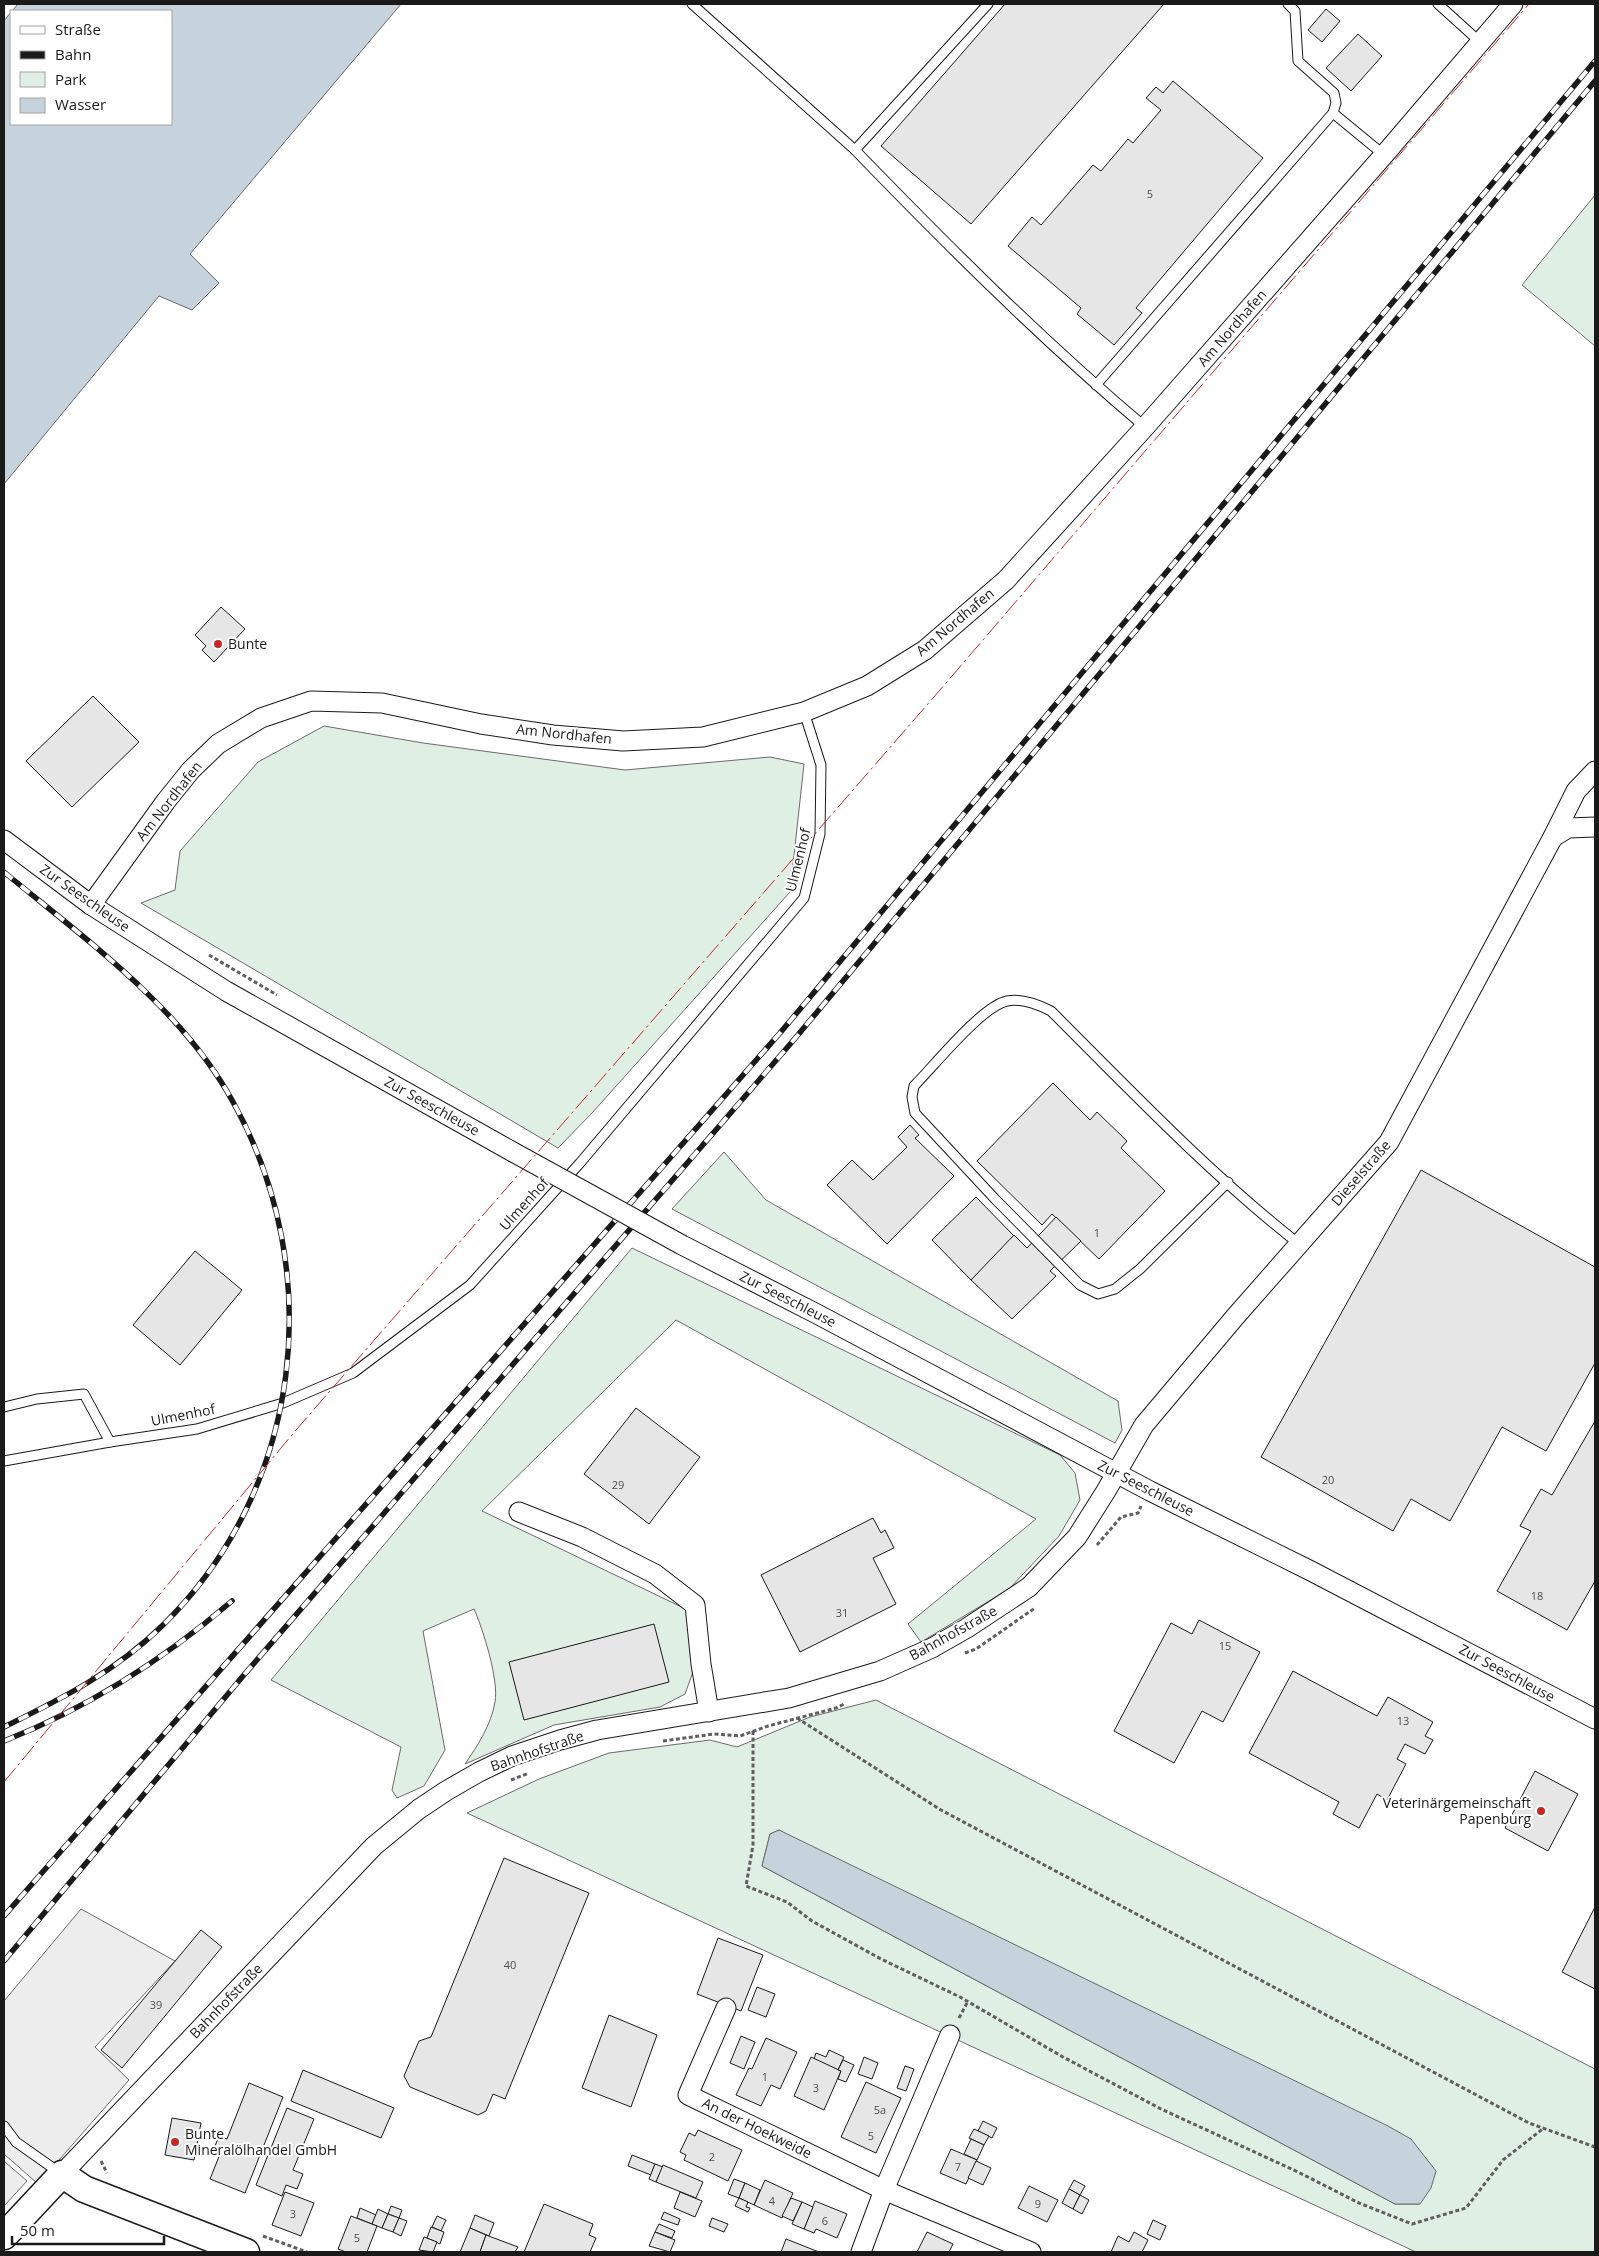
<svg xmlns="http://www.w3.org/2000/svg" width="1599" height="2256" viewBox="0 0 1599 2256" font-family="'Open Sans',sans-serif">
<rect width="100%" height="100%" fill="#fff"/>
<!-- green -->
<g fill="#e0efe3" stroke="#6a6a6a" fill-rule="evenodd">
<polygon points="1595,195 1595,346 1522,285"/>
<polygon points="324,726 423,743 625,770 770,757 804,764 790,892 592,1113 558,1148 141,903 175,890 180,851 258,762"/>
<polygon points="724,1152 766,1200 1118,1401 1122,1430 1115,1443 672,1209"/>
<path d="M632 1248 1060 1455 1075 1473 1080 1500 1059 1536 1009 1589 921 1642 908 1624 1036 1519 676 1320 482 1511 692 1612 694 1669 685 1694 660 1707 554 1725 465 1764C478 1745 491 1725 495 1702 499 1680 483 1629 474 1609L423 1631 445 1750 424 1786 397 1798 392 1790 401 1747 271 1680Z"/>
<path d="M876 1700 1595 2069V2252H1416L467 1813 539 1779 609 1753 710 1740 737 1747 810 1717ZM779 1830 785 1834 1420 2204H1395L762 1866 770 1834Z"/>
</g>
<!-- parking -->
<g fill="#ededed" stroke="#6a6a6a">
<polygon points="81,1909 175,1961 95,2047 129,2080 38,2184 4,2154 4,2001"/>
<polygon points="4,2161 27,2181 4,2206"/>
</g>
<!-- water -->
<g fill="#c6d2dc" stroke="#6a6a6a">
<polygon points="18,4 401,4 190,254 219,283 192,310 159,296 4,484 4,21 11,12 11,124 171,124 171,11 12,11"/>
<polygon points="779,1830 1388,2126 1411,2139 1436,2171 1431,2188 1420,2204 1395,2204 762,1866 770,1834"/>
</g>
<!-- building -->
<g fill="#e6e6e6" stroke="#1a1a1a">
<polygon points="1005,4 1164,4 971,224 881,146"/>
<polygon points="1326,9 1340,21 1322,42 1308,30"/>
<polygon points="1358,34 1382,56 1351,91 1326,68"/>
<polygon points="1173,81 1263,158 1136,308 1142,313 1114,345 1077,314 1081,308 1008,246 1032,217 1041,225 1093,165 1101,171 1128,139 1133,143 1161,110 1146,98 1156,87 1163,93"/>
<polygon points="221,607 245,629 214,662 202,650 206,646 195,635"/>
<polygon points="93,696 139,742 72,807 26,761"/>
<polygon points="1053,1083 1090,1120 1097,1112 1127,1141 1121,1148 1165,1191 1099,1259 1052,1214 1042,1225 977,1161"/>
<polygon points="910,1125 919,1135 915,1138 954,1176 887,1244 827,1185 852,1160 873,1180 907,1147 898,1137"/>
<polygon points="1421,1170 1595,1267 1595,1363 1546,1451 1502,1427 1450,1521 1411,1499 1393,1531 1261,1457"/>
<polygon points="976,1197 1015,1237 971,1280 932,1240"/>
<polygon points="1056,1217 1081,1241 1050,1271 1056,1276 1012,1319 971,1280 1014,1235 1027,1248"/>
<polygon points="195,1251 242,1290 180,1365 133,1325"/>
<polygon points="636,1408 700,1457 649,1524 584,1474"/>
<polygon points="1595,1421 1595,1581 1567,1630 1497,1591 1531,1531 1520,1526 1541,1489 1552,1495"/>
<polygon points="873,1518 881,1533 885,1530 894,1548 873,1558 896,1604 800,1652 761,1575"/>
<polygon points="1199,1620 1260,1652 1223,1722 1202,1711 1174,1763 1114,1731 1171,1623 1192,1634"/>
<polygon points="654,1624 669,1682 524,1720 509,1662"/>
<polygon points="1293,1671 1377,1716 1388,1697 1433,1722 1425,1736 1433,1740 1425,1754 1405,1744 1397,1759 1406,1764 1387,1800 1377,1794 1359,1828 1333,1814 1339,1802 1249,1753"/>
<polygon points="1535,1771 1578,1794 1548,1851 1505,1828"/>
<polygon points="504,1858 589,1893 505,2099 493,2094 486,2111 478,2115 410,2087 404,2076 419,2041 431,2037"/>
<polygon points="1595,1907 1595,1989 1562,1972"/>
<polygon points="201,1930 222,1947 122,2068 101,2050"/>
<polygon points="718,1938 763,1955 741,2011 697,1994"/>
<polygon points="757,1987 775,1994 766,2017 748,2010"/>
<polygon points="609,2015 657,2035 631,2107 582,2088"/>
<polygon points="741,2036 755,2042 744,2069 730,2063"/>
<polygon points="766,2038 797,2052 780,2089 771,2085 761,2106 736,2095 749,2068 752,2069"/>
<polygon points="829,2050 844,2057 838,2070 814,2059 816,2053 826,2057"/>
<polygon points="811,2057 841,2071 824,2110 794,2096"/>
<polygon points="864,2057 878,2063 872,2079 858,2074"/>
<polygon points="843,2060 854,2065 846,2082 838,2079 841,2071 838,2070"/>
<polygon points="905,2066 914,2069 906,2091 897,2088"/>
<polygon points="303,2070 394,2108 381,2138 291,2101"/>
<polygon points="866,2082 901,2098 876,2153 841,2137"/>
<polygon points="249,2083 283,2097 245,2193 210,2179 220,2154 213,2151 219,2136 227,2139"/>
<polygon points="287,2108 314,2119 293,2170 303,2174 297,2189 286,2185 282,2196 256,2185"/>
<polygon points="172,2118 201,2123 194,2160 165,2155"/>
<polygon points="983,2121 997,2128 992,2138 978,2131"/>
<polygon points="974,2129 989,2136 984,2145 969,2138"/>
<polygon points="698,2130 742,2150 728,2181 684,2160 686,2155 680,2152 689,2133 695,2136"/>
<polygon points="971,2139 984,2145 977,2160 964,2154"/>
<polygon points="951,2149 977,2160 966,2184 940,2173"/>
<polygon points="632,2155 655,2164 651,2175 628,2166"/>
<polygon points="976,2161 991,2168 983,2185 968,2178"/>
<polygon points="655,2164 663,2167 656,2182 649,2179"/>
<polygon points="663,2165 703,2182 696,2198 656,2182"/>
<polygon points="734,2179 745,2183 739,2198 728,2194"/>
<polygon points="765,2180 793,2193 782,2218 754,2205"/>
<polygon points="1074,2180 1085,2186 1080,2195 1069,2189"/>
<polygon points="745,2183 760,2190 754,2205 739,2198"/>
<polygon points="1029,2186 1058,2200 1047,2222 1018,2208"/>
<polygon points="1069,2189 1080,2195 1073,2209 1062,2203"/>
<polygon points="285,2192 314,2203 301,2236 272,2225"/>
<polygon points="680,2192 702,2201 695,2217 674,2208"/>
<polygon points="1080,2195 1089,2200 1082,2214 1073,2209"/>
<polygon points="739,2198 748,2202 746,2207 750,2208 748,2212 735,2206"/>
<polygon points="791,2198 802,2202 793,2221 782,2216"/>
<polygon points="815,2201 847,2214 837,2238 816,2229 814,2233 804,2229"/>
<polygon points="802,2202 813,2207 804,2229 792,2224"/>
<polygon points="544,2204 593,2224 589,2235 596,2238 590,2252 524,2252"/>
<polygon points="391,2206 402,2210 399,2218 388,2214"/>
<polygon points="360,2208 376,2215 372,2224 357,2218"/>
<polygon points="378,2209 388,2214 382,2228 372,2224"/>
<polygon points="664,2212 680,2219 678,2225 661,2219"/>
<polygon points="388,2214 399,2218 393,2232 382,2228"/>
<polygon points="475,2215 494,2223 489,2236 470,2228"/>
<polygon points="351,2216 377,2226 367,2252 346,2252 338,2249"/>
<polygon points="437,2216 446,2220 441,2231 432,2227"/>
<polygon points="399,2218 407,2221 401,2236 393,2232"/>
<polygon points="712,2218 728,2224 724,2232 709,2226"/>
<polygon points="1153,2220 1166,2226 1160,2240 1147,2234"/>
<polygon points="659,2224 675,2231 672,2238 655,2232"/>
<polygon points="431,2227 444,2232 440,2244 427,2238"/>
<polygon points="470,2228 486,2235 480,2252 460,2252"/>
<polygon points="655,2232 675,2240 670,2252 649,2246"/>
<polygon points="927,2232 953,2244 949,2252 917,2252"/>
<polygon points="1134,2232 1148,2240 1142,2252 1111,2252 1118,2236 1129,2242"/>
<polygon points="486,2235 518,2247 515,2252 480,2252"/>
<polygon points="424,2237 437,2242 433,2252 419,2250"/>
<polygon points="786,2239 819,2252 781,2252"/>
</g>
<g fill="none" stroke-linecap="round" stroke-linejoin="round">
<defs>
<g id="lane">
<polyline points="692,4 855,150"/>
<path d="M988 4 855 150C948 246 1042 340 1145 427"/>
<polyline points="1438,4 1480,42"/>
<polyline points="1333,113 1384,155"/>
<polyline points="1096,385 1333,113 1336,103 1334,93 1298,61 1295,11 1288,4"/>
<path d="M1228 1182 1140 1269 1115 1289 1098 1294 1080 1285 995 1199 915 1113 912 1097 914 1086C934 1066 982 1006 1007 1001 1022 998 1039 1005 1051 1011 1131 1091 1210 1174 1299 1244"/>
<polyline points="4,1407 37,1399 84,1394 110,1442"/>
<polyline points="4,1461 110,1442 197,1429 283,1403 353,1373 470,1285 580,1163 804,898 820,834 821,765 804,712"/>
<polyline points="4,2126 16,2142 60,2173"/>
</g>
<g id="street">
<polyline points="1553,837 1568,828 1595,827"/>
<polyline points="4,840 91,905 226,991 513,1152"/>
<polyline points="91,905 166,801 191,770 218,744 261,718 311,701 382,703 481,724 553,735 623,741 703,737 804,712 867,686 925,650 1006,580 1145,427 1384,155 1513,4"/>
<polyline points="682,1245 817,1314 1150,1491 1311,1571 1595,1719"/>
<polyline points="519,1512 582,1537 655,1574 695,1605 701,1664 709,1712"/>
<polyline points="726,2008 688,2095 884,2190 1031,2252"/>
<polyline points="62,2174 374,1846 419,1809 446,1791 479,1772 512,1756 560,1740 597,1730 789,1698 880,1671 932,1648 967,1628 1029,1587 1077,1537 1106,1491 1144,1425 1235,1317 1389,1142 1553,837 1576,791 1595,771"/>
<polyline points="861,2252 884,2190 950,2035"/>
</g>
<polyline id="secondary" points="4,2236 62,2174 84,2189 246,2252"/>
</defs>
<!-- lane casing -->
<use href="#lane" stroke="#1a1a1a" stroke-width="11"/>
<!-- street casing -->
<use href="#street" stroke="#1a1a1a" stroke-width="21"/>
<!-- secondary casing -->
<use href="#secondary" stroke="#1a1a1a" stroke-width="29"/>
<!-- path -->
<g stroke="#5f5f5f" stroke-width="3" stroke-dasharray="4 2.5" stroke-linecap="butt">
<polyline points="209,955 277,995"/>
<polyline points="1097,1545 1121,1517 1138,1513 1141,1506"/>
<polyline points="965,1653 976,1649 1035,1608"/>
<polyline points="797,1718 941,1810 1529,2123 1595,2147"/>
<polyline points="753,1731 753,1845 746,1886 787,1902 812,1921 881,1959 960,1997 1063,2057 1161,2109 1298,2172 1359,2203 1412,2224 1466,2208 1503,2160 1544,2128"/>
<polyline points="663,1741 714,1734 740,1736 768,1726 836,1708 844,1704"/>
<polyline points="511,1780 529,1773"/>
<polyline points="959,2018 968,2001"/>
<polyline points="101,2161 107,2173"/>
<polyline points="263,2236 307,2252"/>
</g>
<!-- lane -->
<use href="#lane" stroke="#fff" stroke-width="9"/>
<!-- street -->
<use href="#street" stroke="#fff" stroke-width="19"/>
<!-- secondary -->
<use href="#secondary" stroke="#fff" stroke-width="26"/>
<defs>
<g id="rail">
<path d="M4 872C85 939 182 1008 233 1102 327 1271 303 1488 163 1625 115 1672 63 1698 4 1727"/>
<path d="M4 1741C88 1708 164 1659 232 1601"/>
<polyline points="4,1916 780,1033 1595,61"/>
<polyline points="4,1961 243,1676 792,1042 1595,81"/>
</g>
</defs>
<!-- rail casing -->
<use href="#rail" stroke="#1a1a1a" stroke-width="5.5"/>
<!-- rail -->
<use href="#rail" stroke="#fff" stroke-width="4" stroke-dasharray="11" stroke-linecap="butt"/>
<defs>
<polyline id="street-bridge" points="513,1152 682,1245"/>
</defs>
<!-- street-bridge casing -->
<use href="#street-bridge" stroke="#1a1a1a" stroke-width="21" stroke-linecap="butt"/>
<!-- street-bridge -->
<use href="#street-bridge" stroke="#fff" stroke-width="19"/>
<!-- power -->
<polyline stroke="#c62828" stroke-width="1" stroke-dasharray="18 4 2.5 4" stroke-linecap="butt" points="4,1782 296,1430 940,690 1529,4"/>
</g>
<!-- markers -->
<g fill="#c62828" stroke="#fff" stroke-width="2">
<circle cx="218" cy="644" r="5"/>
<circle cx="1541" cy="1811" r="5"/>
<circle cx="175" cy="2142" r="5"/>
</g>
<g text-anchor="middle" stroke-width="4" stroke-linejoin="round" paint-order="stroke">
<!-- number labels -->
<g font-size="11" fill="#4d4d4d">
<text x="1150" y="198">5</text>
<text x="1097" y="1237">1</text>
<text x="1328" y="1484">20</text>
<text x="618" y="1489">29</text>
<text x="1537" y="1600">18</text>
<text x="842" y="1617">31</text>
<text x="1225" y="1650">15</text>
<text x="1403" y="1725">13</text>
<text x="510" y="1969">40</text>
<text x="156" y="2009">39</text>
<text x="765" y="2081">1</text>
<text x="816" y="2092">3</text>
<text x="880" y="2114">5a</text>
<text x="871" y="2140">5</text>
<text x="712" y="2161">2</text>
<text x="958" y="2171">7</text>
<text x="772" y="2205">4</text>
<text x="1038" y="2208">9</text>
<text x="293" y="2218">3</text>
<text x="825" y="2225">6</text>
<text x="357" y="2242">5</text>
</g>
<!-- street labels -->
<g font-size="14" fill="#1a1a1a" stroke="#fff">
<text transform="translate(1232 328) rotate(-49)" y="5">Am Nordhafen</text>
<text transform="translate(955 622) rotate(-40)" y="5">Am Nordhafen</text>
<text transform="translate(564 734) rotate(6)" y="5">Am Nordhafen</text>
<text transform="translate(169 801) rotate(-52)" y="5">Am Nordhafen</text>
<text transform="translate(798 860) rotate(-76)" y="5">Ulmenhof</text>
<text transform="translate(85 898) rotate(35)" y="5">Zur Seeschleuse</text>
<text transform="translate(432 1106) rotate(29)" y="5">Zur Seeschleuse</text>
<text transform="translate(1361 1173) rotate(-49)" y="5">Dieselstraße</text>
<text transform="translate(524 1204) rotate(-48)" y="5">Ulmenhof</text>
<text transform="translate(788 1299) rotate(27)" y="5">Zur Seeschleuse</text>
<text transform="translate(183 1415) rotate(-11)" y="5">Ulmenhof</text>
<text transform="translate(1146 1488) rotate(27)" y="5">Zur Seeschleuse</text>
<text transform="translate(953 1633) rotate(-29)" y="5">Bahnhofstraße</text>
<text transform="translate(1507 1673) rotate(28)" y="5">Zur Seeschleuse</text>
<text transform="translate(537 1751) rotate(-19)" y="5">Bahnhofstraße</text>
<text transform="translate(226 2001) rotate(-46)" y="5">Bahnhofstraße</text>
<text transform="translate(757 2128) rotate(26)" y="5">An der Hoekweide</text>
</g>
<!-- poi labels -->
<g font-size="14" fill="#1a1a1a" stroke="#fff" text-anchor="start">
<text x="228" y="649">Bunte</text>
<text x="1531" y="1808" text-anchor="end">Veterinärgemeinschaft<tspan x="1531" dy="16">Papenburg</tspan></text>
<text x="185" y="2139">Bunte<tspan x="185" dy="16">Mineralölhandel GmbH</tspan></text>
</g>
</g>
<!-- border -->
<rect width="1599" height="2256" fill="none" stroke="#1a1a1a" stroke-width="10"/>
<!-- legend -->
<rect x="10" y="10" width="162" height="115" fill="#ffffff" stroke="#a3a3a3"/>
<rect x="20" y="26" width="25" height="8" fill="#ffffff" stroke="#a3a3a3"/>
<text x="55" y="35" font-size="15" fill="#1a1a1a">Straße</text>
<rect x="20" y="51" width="25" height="8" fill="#1a1a1a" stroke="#a3a3a3"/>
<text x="55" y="60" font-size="15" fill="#1a1a1a">Bahn</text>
<rect x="20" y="72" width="25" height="15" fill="#e0efe3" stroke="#a3a3a3"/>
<text x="55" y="85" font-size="15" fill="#1a1a1a">Park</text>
<rect x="20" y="98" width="25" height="15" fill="#c6d2dc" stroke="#a3a3a3"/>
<text x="55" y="110" font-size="15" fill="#1a1a1a">Wasser</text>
<!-- scale -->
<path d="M12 2236v8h152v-8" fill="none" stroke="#1a1a1a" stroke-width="2.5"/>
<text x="20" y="2236" font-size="15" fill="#1a1a1a" stroke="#ffffff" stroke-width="4" paint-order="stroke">50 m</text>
</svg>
